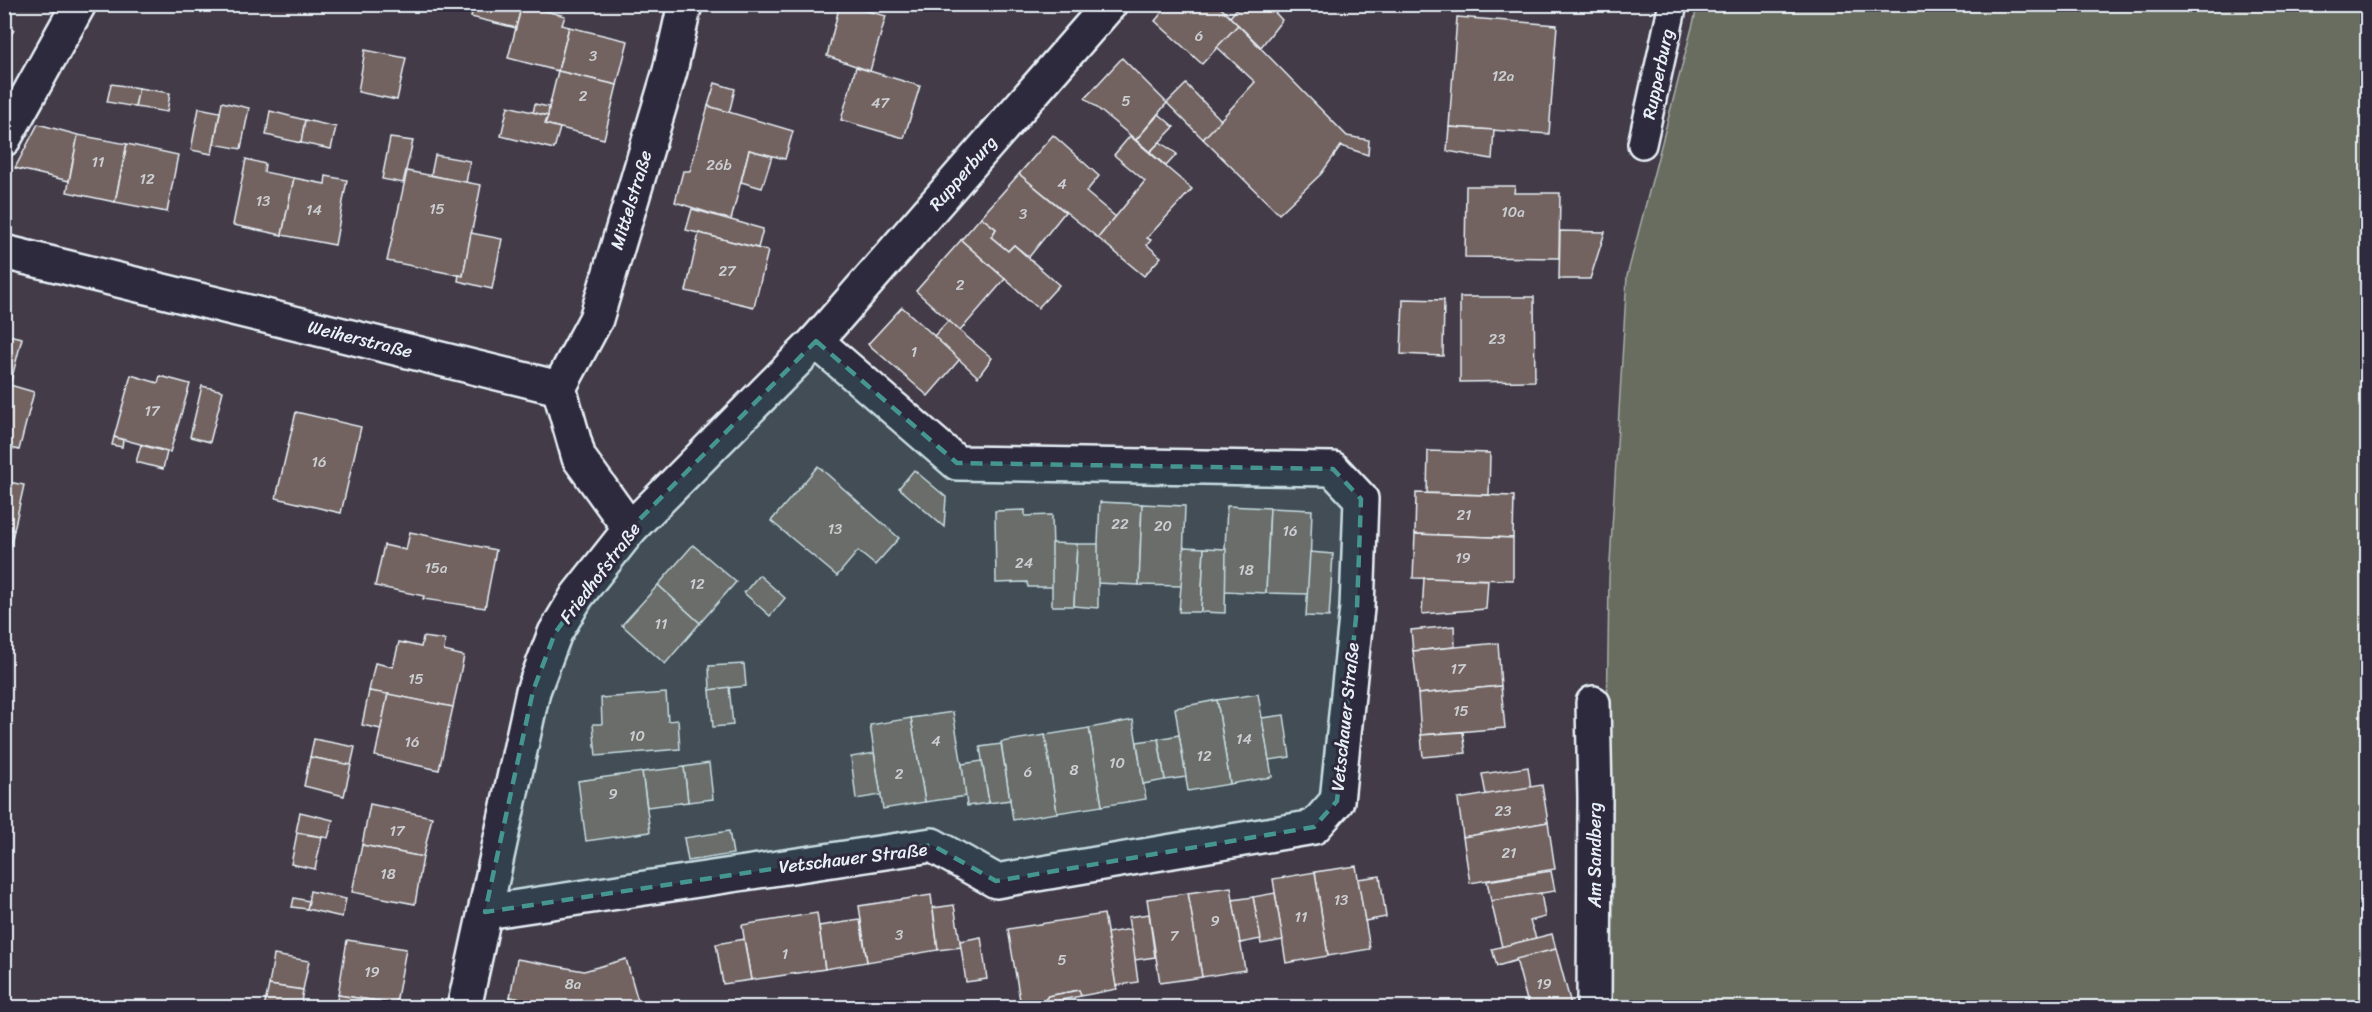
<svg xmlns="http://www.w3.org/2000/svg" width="2372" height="1012" viewBox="0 0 2372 1012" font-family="Sriracha,sans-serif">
<rect width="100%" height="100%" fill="#433b48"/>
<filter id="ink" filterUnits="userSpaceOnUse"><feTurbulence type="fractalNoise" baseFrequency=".0167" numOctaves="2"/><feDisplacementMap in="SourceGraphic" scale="12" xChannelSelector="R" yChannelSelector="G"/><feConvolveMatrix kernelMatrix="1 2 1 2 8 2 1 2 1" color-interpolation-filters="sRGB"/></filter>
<g filter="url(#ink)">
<!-- green -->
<polygon fill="#686d5f" stroke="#a8afac" stroke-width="1.5" points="1696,5 2367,5 2367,1007 1612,1008 1607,725 1609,579 1627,276 1695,16"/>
<!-- building -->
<g fill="#736360" stroke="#e8f1f8" stroke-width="1.5">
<polygon points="474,4 522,4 516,28 471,17"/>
<polygon points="840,4 886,16 870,71 827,56"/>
<polygon points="1169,4 1217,4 1238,25 1202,64 1155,21"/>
<polygon points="1241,4 1267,4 1282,20 1261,47 1230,17"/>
<polygon points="522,5 565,16 562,25 569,27 558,71 508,58"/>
<polygon points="1457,17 1557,25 1549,134 1449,127"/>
<polygon points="4,25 14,30 4,47"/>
<polygon points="1238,25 1347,136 1369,140 1368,155 1341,146 1321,174 1279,214 1203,139 1255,82 1217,47"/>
<polygon points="569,27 628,41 617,85 558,71"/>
<polygon points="365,50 406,58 397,100 358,92"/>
<polygon points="1122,58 1167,103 1136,140 1085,98"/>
<polygon points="856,67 920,86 904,138 841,120"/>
<polygon points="558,71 617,85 604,139 545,124"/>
<polygon points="715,83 735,89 729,113 708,106"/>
<polygon points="111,84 139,88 135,107 107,102"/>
<polygon points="1186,84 1221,120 1203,139 1167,103"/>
<polygon points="139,88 170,93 167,112 135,107"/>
<polygon points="222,102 249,108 241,149 214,144"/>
<polygon points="535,104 549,107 548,116 533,113"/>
<polygon points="508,106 548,116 545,124 560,128 554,149 501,136"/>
<polygon points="708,106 793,131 785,159 749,150 731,220 675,202 683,171 690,171"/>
<polygon points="199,108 220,112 212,154 191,150"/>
<polygon points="270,111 305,120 301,143 266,135"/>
<polygon points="1159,114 1174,127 1150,152 1136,140"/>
<polygon points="305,120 336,127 331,149 301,143"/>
<polygon points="38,124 78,135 69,181 15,168"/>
<polygon points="1449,127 1494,130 1492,159 1447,151"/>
<polygon points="78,135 127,144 115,202 67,192"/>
<polygon points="1053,135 1099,176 1086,192 1116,217 1098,238 1019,174"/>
<polygon points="1130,136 1192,189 1147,238 1151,240 1147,245 1161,257 1144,276 1098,238 1145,181 1114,155"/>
<polygon points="390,138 413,141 403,183 382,179"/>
<polygon points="1160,142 1177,154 1166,166 1150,152"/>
<polygon points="127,144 178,155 167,212 115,202"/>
<polygon points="749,150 772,156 762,188 741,182"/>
<polygon points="435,155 470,161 466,183 431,175"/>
<polygon points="246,159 265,164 264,172 294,178 282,235 233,225"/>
<polygon points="407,171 481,185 463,276 387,261"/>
<polygon points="1019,174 1065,212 1029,257 1014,245 1008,251 991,237 996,229 981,217"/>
<polygon points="326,176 347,180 335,245 282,235 294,178 325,184"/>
<polygon points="1466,186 1515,186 1514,193 1560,193 1559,258 1465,257"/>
<polygon points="692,209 763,229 758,248 686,230"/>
<polygon points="981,217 996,229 991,237 1008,251 1014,245 1059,285 1038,308 961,240"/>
<polygon points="1560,231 1605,232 1590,279 1559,279"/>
<polygon points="471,233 502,239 492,289 458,281 459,275 463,276"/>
<polygon points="699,233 768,251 754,307 686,291"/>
<polygon points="961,240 1005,279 960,331 916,291"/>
<polygon points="1460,297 1534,297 1535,381 1460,382"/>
<polygon points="1403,299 1444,300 1443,356 1401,354"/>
<polygon points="902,307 960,359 928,396 868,344"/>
<polygon points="948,321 992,358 978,377 934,336"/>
<polygon points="4,334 22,338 7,397 4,396"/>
<polygon points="131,375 158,383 160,376 190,384 170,452 114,437"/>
<polygon points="10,385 34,392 19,450 4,446 4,407"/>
<polygon points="202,386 223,391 210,442 190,437"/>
<polygon points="296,412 361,427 341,513 276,498"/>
<polygon points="114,437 123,440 122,447 112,445"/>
<polygon points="141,445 167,452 163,469 136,462"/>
<polygon points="1428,451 1490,453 1489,495 1427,493"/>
<polygon points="4,459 9,460 4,479"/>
<polygon points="818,466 899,538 875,565 858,551 837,576 771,521"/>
<polygon points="914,470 946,497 944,527 899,488"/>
<polygon points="4,481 24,485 14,530 4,528"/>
<polygon points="1416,493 1514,496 1513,538 1415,534"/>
<polygon points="1100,502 1142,504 1139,585 1096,583"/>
<polygon points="1142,504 1185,506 1182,586 1139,585"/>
<polygon points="1227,506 1270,508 1266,593 1223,591"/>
<polygon points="1270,508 1312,510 1309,594 1266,593"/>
<polygon points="1025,510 1025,516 1052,515 1054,587 1028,587 1027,582 996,583 995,511"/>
<polygon points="4,528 14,530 4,574"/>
<polygon points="410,532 496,550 485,608 423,599 424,596 375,586 384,545 406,550"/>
<polygon points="1415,534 1513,538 1513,580 1413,578"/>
<polygon points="1052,543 1077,544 1074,606 1052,606"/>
<polygon points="1077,544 1098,544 1098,608 1074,606"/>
<polygon points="693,545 736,582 700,623 658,585"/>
<polygon points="1184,547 1204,548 1201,612 1179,612"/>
<polygon points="1204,548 1226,549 1225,613 1201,612"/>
<polygon points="1310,552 1333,554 1329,617 1306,616"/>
<polygon points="759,575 785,598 770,616 744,593"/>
<polygon points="1424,578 1488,580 1486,609 1422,614"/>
<polygon points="658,585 700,623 665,664 622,625"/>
<polygon points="1454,626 1455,647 1413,651 1411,630"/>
<polygon points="423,637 445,640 444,651 464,656 453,707 369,691 375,663 393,667 399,642 421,647"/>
<polygon points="1498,643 1501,686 1418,694 1413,651"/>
<polygon points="744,664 746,686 710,690 709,666"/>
<polygon points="1501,686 1505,728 1421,735 1418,694"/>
<polygon points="729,687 733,725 713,727 710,690"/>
<polygon points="369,691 388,694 381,729 362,725"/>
<polygon points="666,693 668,721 678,720 680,749 596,756 593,724 602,724 601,698"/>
<polygon points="388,694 453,707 439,770 375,756"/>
<polygon points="1258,694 1272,777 1230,784 1217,700"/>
<polygon points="1217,700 1230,784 1188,791 1175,708"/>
<polygon points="953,712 967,796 925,802 911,718"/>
<polygon points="1284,715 1290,757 1269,760 1262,718"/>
<polygon points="911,718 925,802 883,809 870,725"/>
<polygon points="1133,720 1146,799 1102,806 1089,728"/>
<polygon points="1089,728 1102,806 1057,813 1045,735"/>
<polygon points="1463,732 1466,753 1423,757 1421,735"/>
<polygon points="1045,735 1057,813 1013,820 1001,742"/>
<polygon points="1179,735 1186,777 1165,780 1158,739"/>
<polygon points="314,739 355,747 351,765 310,757"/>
<polygon points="1158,739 1165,780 1143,784 1137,742"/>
<polygon points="1001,744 1010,800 989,803 980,747"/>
<polygon points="874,753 881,795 856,799 851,757"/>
<polygon points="310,757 351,765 344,796 304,786"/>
<polygon points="982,761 989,803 967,806 962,764"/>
<polygon points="709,763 713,799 688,802 684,767"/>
<polygon points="684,767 688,802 647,807 642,772"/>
<polygon points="1528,767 1531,788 1486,795 1482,774"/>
<polygon points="642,772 650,832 586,841 578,781"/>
<polygon points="1542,785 1548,822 1463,837 1458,799"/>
<polygon points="370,804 432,817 423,857 362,845"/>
<polygon points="300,812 333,820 328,838 296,832"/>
<polygon points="1548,822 1555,869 1470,883 1463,837"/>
<polygon points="729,831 733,854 688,861 684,838"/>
<polygon points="297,833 322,837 315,869 291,864"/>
<polygon points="362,845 423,857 415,904 352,892"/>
<polygon points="1356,866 1370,949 1328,956 1315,872"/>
<polygon points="1551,871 1555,891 1491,901 1487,881"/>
<polygon points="1315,872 1328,956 1286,963 1273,879"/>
<polygon points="1380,876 1386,917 1365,921 1358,879"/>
<polygon points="1231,887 1245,970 1202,977 1188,893"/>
<polygon points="310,891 346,899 342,917 307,909"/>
<polygon points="1188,893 1202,977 1160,983 1147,899"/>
<polygon points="1275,893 1283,940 1261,944 1253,897"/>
<polygon points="1541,893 1545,917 1530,921 1536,938 1502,947 1491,901"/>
<polygon points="931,895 938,950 867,962 859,906"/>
<polygon points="1253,897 1261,939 1240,943 1233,900"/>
<polygon points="294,898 309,901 307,909 292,907"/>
<polygon points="954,905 961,947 938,950 933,908"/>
<polygon points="817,913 825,969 751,980 742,925"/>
<polygon points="1104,914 1117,989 1081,996 1079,990 1048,996 1042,1004 1028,1006 1020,1000 1008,929"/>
<polygon points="1149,914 1155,957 1135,960 1128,917"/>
<polygon points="860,920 867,962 825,969 819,926"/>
<polygon points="1131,929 1138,982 1116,986 1107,933"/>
<polygon points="1552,934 1556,949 1497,966 1492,949"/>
<polygon points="981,937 987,979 966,982 960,941"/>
<polygon points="744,939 751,980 723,984 716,944"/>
<polygon points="347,940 406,949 396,1004 338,995"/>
<polygon points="1556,949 1572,1008 1529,1008 1516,959"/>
<polygon points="274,955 309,961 303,990 269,985"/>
<polygon points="517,959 584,971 626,959 640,1008 563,1008 510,997"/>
<polygon points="269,985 303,990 300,1008 264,1008"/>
<polygon points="1079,990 1081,996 1042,1004 1048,996"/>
<polygon points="338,995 396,1004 396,1008 335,1008"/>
<polygon points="510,997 563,1006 563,1008 508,1008"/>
</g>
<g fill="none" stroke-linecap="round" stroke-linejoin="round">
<defs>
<polyline id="lane" points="1642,144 1673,4"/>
<g id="street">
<polyline points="4,139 79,4"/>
<polyline points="4,252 559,388 579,458 630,529"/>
<polyline points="559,388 596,319 670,71 685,4"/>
<polyline points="1593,703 1595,797 1594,1008"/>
<polyline points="485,912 932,845 996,881 1314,827 1337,801 1357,608 1361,499 1333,469 957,463 816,341"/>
<polyline points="464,1008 533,691 555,633 577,596 630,529 816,341 1110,4"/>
</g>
</defs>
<!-- lane casing -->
<use href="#lane" stroke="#e8f1f8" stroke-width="32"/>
<!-- street casing -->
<use href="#street" stroke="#e8f1f8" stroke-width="38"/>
<!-- lane -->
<use href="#lane" stroke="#2f2a3d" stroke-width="27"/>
<!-- street -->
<use href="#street" stroke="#2f2a3d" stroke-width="33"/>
</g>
</g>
<!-- marked area -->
<path fill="#459590" fill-opacity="0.2" stroke="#459590" stroke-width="4.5" stroke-dasharray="12 8" stroke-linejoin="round" d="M816 341 957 463 1333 469 1361 499 1357 608 1337 801 1314 827 996 881 932 845 485 912 533 691 555 633 630 529Z"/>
<g text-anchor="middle" stroke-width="6" stroke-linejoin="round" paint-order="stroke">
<!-- number labels -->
<g font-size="15" fill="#cbced2">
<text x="1199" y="41">6</text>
<text x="593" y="61">3</text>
<text x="1503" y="81">12a</text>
<text x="583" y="101">2</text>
<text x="1126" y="106">5</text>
<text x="880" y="108">47</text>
<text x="98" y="167">11</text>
<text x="719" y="170">26b</text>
<text x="147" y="184">12</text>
<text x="1062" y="189">4</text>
<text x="263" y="206">13</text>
<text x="437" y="214">15</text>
<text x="314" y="215">14</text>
<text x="1513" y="217">10a</text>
<text x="1023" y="219">3</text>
<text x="727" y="276">27</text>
<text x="960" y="290">2</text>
<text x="1497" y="344">23</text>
<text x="914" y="357">1</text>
<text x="152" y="416">17</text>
<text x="319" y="467">16</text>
<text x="1464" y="520">21</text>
<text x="1120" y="529">22</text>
<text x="1163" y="531">20</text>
<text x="835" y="534">13</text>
<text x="1290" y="536">16</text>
<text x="1463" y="563">19</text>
<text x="1024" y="568">24</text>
<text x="436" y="573">15a</text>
<text x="1246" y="575">18</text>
<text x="697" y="589">12</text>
<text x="661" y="629">11</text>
<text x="1458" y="674">17</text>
<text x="416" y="684">15</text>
<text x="1461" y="716">15</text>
<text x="637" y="741">10</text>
<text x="1244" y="744">14</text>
<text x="936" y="746">4</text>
<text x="412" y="747">16</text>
<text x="1204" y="761">12</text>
<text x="1117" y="768">10</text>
<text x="1074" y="775">8</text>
<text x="1028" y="777">6</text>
<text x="899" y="779">2</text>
<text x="613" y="799">9</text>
<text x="1503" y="816">23</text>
<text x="397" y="836">17</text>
<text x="1509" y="858">21</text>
<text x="388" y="879">18</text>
<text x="1341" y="905">13</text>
<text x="1301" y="922">11</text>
<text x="1215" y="926">9</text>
<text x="899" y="940">3</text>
<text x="1174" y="941">7</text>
<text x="785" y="959">1</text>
<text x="1062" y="965">5</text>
<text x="372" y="977">19</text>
<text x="573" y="989">8a</text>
<text x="1544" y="989">19</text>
</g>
<!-- street labels -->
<g font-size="18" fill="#e8f1f8" stroke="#2f2a3d">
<text transform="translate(1658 74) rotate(-78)" y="6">Rupperburg</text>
<text transform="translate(963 173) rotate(-49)" y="6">Rupperburg</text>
<text transform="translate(631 200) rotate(-73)" y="6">Mittelstraße</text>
<text transform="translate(360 339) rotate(14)" y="6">Weiherstraße</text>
<text transform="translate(600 573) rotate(-53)" y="6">Friedhofstraße</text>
<text transform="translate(1345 717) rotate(-84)" y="6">Vetschauer Straße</text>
<text transform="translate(1595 855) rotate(-90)" y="6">Am Sandberg</text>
<text transform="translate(853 858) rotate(-7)" y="6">Vetschauer Straße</text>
</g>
</g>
<!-- margin -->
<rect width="2372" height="1012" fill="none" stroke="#2f2a3d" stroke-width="24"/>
<rect x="12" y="12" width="2348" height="988" fill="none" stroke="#e8f1f8" stroke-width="2" filter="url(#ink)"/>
</svg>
